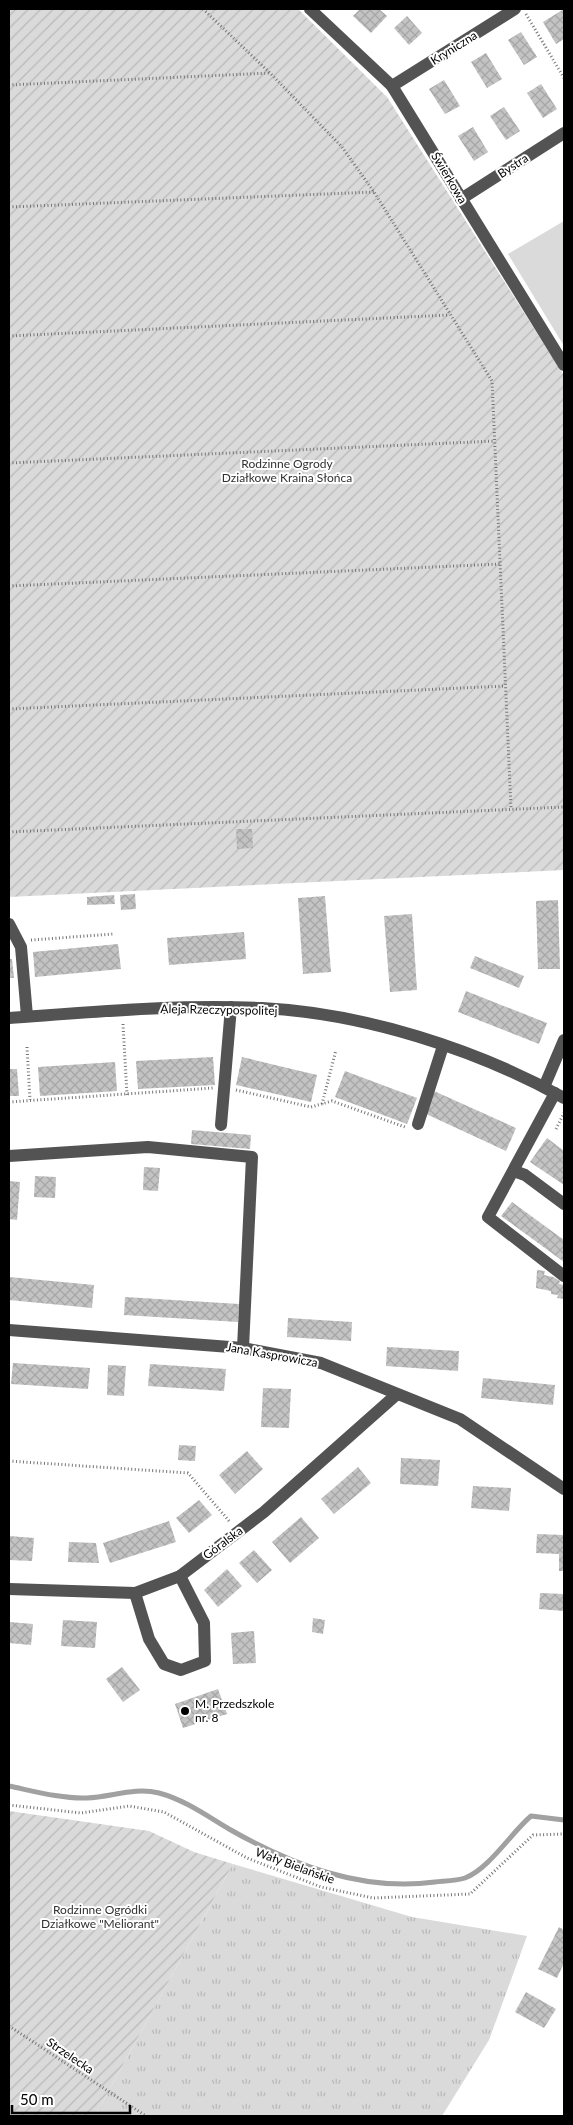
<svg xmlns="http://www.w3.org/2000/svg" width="573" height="2125" viewBox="0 0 573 2125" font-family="Lato,sans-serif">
<defs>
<pattern id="grass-tufts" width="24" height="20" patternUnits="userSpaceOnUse" patternTransform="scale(1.25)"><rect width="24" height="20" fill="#dadada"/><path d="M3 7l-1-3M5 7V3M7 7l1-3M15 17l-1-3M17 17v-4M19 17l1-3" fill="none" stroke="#b9b9b9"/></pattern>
<pattern id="garden-furrows" width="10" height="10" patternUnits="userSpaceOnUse" patternTransform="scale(1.25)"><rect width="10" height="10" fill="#dadada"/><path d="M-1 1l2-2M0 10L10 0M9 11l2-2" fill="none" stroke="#b9b9b9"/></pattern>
<pattern id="building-cross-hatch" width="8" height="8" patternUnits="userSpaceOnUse" patternTransform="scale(1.25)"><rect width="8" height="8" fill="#c3c3c3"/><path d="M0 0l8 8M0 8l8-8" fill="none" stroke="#a6a6a6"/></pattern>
</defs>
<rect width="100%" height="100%" fill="#fff"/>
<!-- grass -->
<polygon fill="url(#grass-tufts)" points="233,1864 412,1917 527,1936 489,2040 442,2116 95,2116"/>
<!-- park -->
<polygon fill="#dadada" points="564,221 564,346 508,254"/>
<!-- garden -->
<g fill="url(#garden-furrows)">
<polygon points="9,9 298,9 387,97 563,374 564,870 9,897"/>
<polygon points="9,1811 149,1831 194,1852 233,1864 95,2116 9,2116"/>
</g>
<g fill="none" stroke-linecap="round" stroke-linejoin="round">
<!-- stream -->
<path stroke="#a1a1a1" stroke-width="5" d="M9 1786C33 1791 62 1799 87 1798 112 1797 134 1787 159 1793 185 1800 207 1816 229 1829 292 1865 362 1892 435 1882 444 1881 456 1881 465 1878 489 1869 511 1833 531 1816L564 1820"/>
</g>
<!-- building -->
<g fill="url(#building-cross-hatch)">
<polygon points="360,9 379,9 387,16 371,33 353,16"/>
<polygon points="564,9 564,39 556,44 543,22"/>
<polygon points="407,16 422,33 409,45 394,28"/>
<polygon points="521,32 537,57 524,65 508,40"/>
<polygon points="486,53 502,79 487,88 471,62"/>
<polygon points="444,80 460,106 445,114 429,89"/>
<polygon points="541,84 557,109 543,118 527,93"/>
<polygon points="504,107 520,131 506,140 490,116"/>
<polygon points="473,127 488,152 474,161 458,136"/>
<polygon points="236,829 252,829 253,848 237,849"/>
<polygon points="135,894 136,909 121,910 120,895"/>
<polygon points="114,895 115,904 87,905 87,897"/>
<polygon points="325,896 331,972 303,974 298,898"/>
<polygon points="558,900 560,969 538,969 536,901"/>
<polygon points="412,914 417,990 390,992 384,916"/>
<polygon points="244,932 246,959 169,965 167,938"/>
<polygon points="118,944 121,969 35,977 33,952"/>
<polygon points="475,956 524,976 519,988 470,968"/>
<polygon points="9,959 12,959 14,978 9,978"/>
<polygon points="466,991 547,1023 539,1044 458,1012"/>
<polygon points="213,1057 215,1085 138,1089 136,1061"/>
<polygon points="242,1057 317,1075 311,1102 236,1085"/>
<polygon points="115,1062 117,1091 40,1096 38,1067"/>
<polygon points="9,1069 17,1069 19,1096 9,1096"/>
<polygon points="345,1071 417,1098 407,1124 335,1097"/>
<polygon points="434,1091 516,1128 506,1151 424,1113"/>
<polygon points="192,1130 251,1135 250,1149 191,1144"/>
<polygon points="547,1138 564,1151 564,1185 530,1162"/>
<polygon points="144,1167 160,1168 158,1191 143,1190"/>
<polygon points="35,1176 56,1177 55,1198 34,1197"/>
<polygon points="9,1181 20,1182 17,1220 9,1219"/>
<polygon points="512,1202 564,1240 564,1262 501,1216"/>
<polygon points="537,1270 545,1271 544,1275 553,1277 560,1281 559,1284 564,1285 564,1299 557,1298 558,1295 551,1294 551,1291 536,1288"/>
<polygon points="9,1277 94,1285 92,1308 9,1300"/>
<polygon points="125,1297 239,1304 238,1322 124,1315"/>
<polygon points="288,1318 352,1322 351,1341 287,1337"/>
<polygon points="387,1347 459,1351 458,1371 386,1366"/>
<polygon points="13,1363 90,1368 88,1389 11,1384"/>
<polygon points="150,1364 226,1369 224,1391 148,1386"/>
<polygon points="108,1365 126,1366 124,1396 107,1395"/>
<polygon points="483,1378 555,1385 553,1405 481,1398"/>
<polygon points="263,1388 291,1389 289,1428 261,1427"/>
<polygon points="179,1445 196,1446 195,1461 178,1460"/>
<polygon points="247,1451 263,1469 235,1494 219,1475"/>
<polygon points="401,1458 440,1460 438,1486 400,1484"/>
<polygon points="358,1467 371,1483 334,1514 321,1499"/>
<polygon points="473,1486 511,1488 509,1511 471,1508"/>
<polygon points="199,1500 212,1515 189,1533 176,1518"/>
<polygon points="301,1517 319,1538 290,1563 272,1542"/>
<polygon points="169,1521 176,1542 110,1563 103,1543"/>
<polygon points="537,1534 564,1535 564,1571 559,1571 559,1554 536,1553"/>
<polygon points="9,1536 34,1538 32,1561 9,1560"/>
<polygon points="69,1542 96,1543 99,1563 68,1562"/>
<polygon points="254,1550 272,1570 257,1583 239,1563"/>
<polygon points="227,1569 242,1586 218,1607 204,1590"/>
<polygon points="540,1593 564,1594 564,1611 539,1609"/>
<polygon points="313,1618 325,1620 323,1634 312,1632"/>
<polygon points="63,1620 97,1622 95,1648 61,1646"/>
<polygon points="9,1622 33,1624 31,1645 9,1643"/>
<polygon points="254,1631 256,1663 233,1664 231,1633"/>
<polygon points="122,1667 140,1690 123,1702 106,1679"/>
<polygon points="218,1689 227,1714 183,1728 175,1704"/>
<polygon points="559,1927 564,1930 564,1963 557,1978 538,1969"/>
<polygon points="526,1992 556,2009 544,2028 515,2012"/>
</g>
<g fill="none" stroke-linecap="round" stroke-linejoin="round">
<!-- path -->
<g stroke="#757575" stroke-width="3" stroke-dasharray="1 2.5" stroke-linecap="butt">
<polyline points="203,9 270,73 342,147 374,192 492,381 511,809"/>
<polyline points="526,14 564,78"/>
<polyline points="9,85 270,73"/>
<polyline points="9,207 374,192"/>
<polyline points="9,336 449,315"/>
<polyline points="9,463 495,441"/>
<polyline points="9,586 500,564"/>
<polyline points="9,709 505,686"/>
<polyline points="9,832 564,807"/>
<polyline points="31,940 113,934"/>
<polyline points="123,1024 127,1095"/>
<polyline points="27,1047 30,1100"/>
<polyline points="236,1090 311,1107 332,1101 405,1127"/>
<polyline points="9,1102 213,1088"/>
<polyline points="322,1104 336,1050"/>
<polyline points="556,1129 564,1113"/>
<polyline points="9,1461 188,1473 230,1522"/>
<polyline points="9,1805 81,1813 129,1806 164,1812 247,1858 321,1887 373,1898 470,1894 533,1835 564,1834"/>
<polyline points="9,2026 146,2116"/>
</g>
<!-- minor -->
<g stroke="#535353" stroke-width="12">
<polyline points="310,9 392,86 564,365"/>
<polyline points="392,86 515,9"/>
<polyline points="461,199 564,133"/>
<polyline points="9,924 21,947 27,1016"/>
<path d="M9 1018C93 1012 178 1004 262 1008 363 1013 476 1049 564 1098"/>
<polyline points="544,1087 564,1040"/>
<polyline points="555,1093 488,1217 564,1276"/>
<polyline points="418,1124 443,1046"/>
<polyline points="221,1125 231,1007"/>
<polyline points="9,1156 148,1147 252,1157 243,1348"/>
<polyline points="514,1171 525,1175 564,1204"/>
<polyline points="9,1330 243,1348 321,1363 460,1419 564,1489"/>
<polyline points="9,1589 135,1593 180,1576 264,1512 396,1395"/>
<polyline points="135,1593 149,1639 164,1664 181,1670 205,1661 204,1623 180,1576"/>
</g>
</g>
<!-- markers -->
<circle fill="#000" stroke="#fff" stroke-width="2" cx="185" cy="1711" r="5"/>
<g text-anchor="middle" stroke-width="4" stroke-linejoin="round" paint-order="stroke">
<!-- street labels -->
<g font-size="12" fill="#000" stroke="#fff">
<text transform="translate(454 48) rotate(-32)" y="4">Kryniczna</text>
<text transform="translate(513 166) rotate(-33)" y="4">Bystra</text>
<text transform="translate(449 178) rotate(59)" y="4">Świerkowa</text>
<text transform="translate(219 1010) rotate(1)" y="4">Aleja Rzeczypospolitej</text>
<text transform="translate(272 1355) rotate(10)" y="4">Jana Kasprowicza</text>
<text transform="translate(223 1543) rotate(-37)" y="4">Góralska</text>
<text transform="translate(295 1866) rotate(20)" y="4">Wały Bielańskie</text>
<text transform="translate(70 2056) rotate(34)" y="4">Strzelecka</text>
</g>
<!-- park labels -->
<g font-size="12" fill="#313131" stroke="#fff">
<text x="287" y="468">Rodzinne Ogrody<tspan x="287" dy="14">Działkowe Kraina Słońca</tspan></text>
<text x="100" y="1914">Rodzinne Ogródki<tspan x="100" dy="14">Działkowe "Meliorant"</tspan></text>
</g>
<!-- poi labels -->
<g font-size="12" fill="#000" stroke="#fff" text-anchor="start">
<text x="195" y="1708">M. Przedszkole<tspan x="195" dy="14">nr. 8</tspan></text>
</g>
</g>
<!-- border -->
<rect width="573" height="2125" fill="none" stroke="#000000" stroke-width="20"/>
<!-- scale -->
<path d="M12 2105v8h118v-8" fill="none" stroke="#000000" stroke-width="2.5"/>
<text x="20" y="2105" font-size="15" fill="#000000" stroke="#ffffff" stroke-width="4" paint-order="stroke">50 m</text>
</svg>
